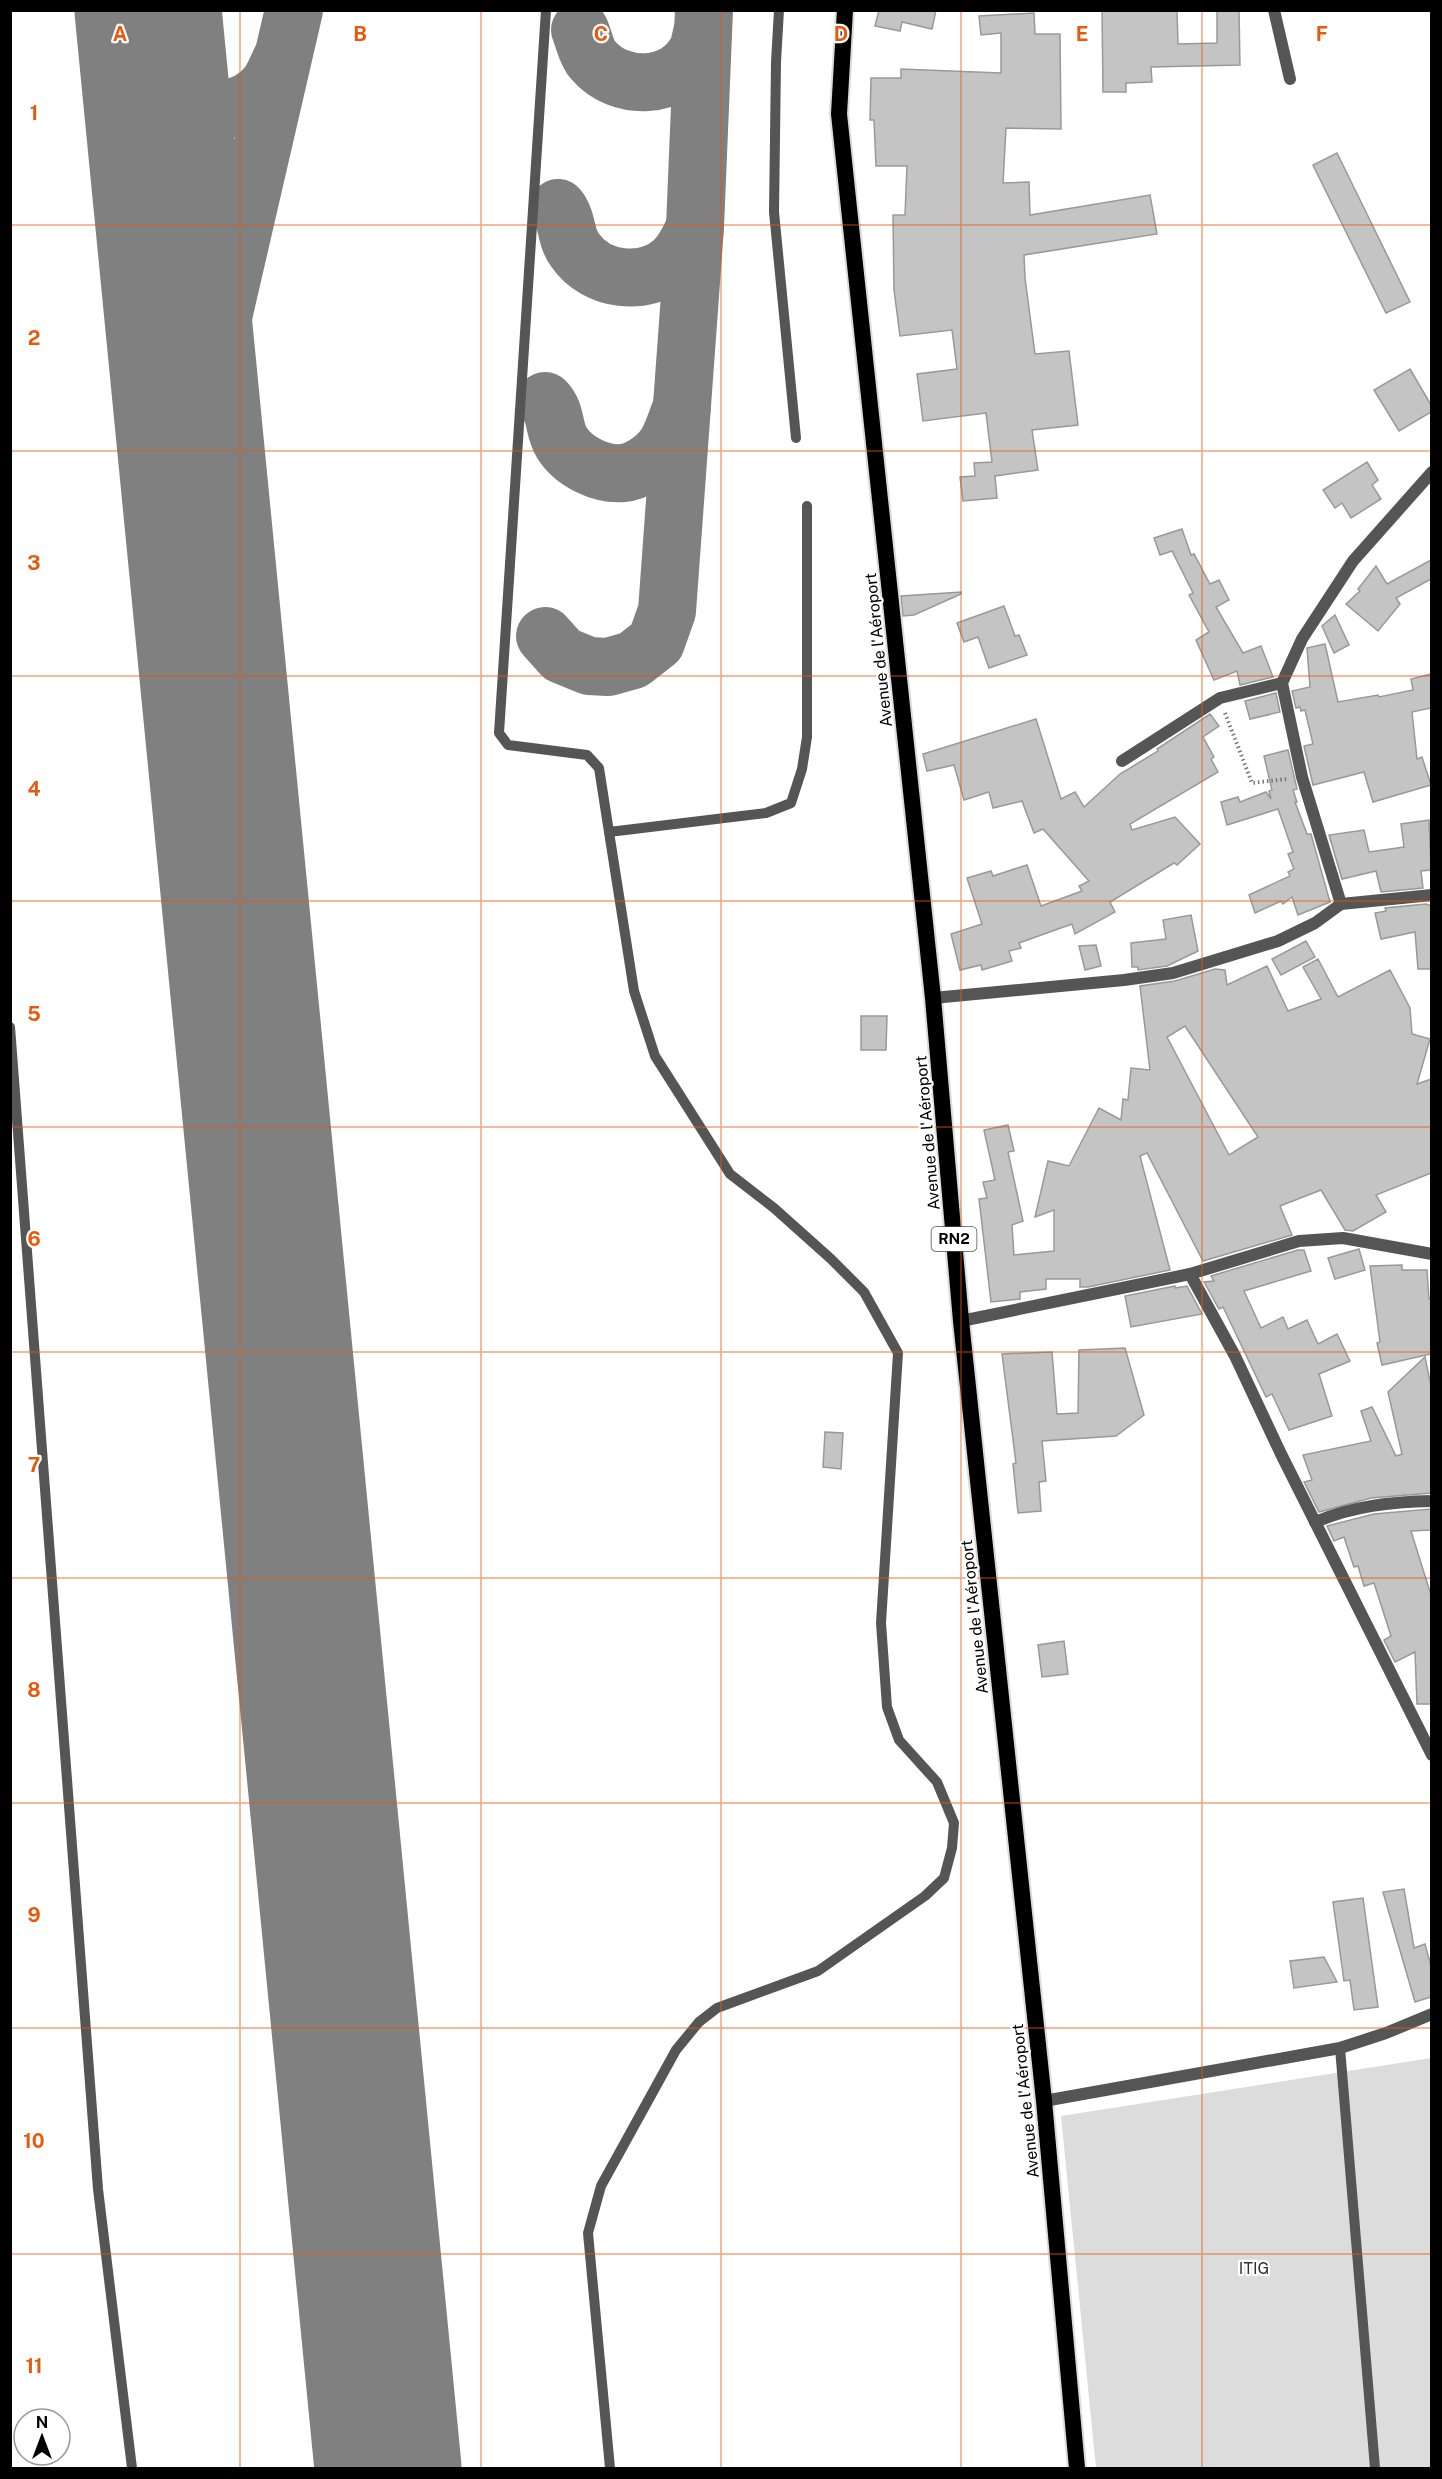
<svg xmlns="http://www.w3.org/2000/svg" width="1442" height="2479" viewBox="0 0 1442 2479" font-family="'Public Sans',sans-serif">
<rect width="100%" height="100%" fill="#fff"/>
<!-- green -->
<polygon fill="#dcdcdc" points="1431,2058 1431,2468 1096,2468 1061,2116"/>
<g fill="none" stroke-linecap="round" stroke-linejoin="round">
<!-- taxiway -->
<g stroke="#808080" stroke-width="58">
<path d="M580 30C584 39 586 52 593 60 620 92 676 90 697 51 700 45 701 36 703 29"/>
<path d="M152 61C159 71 164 84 172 93 198 120 246 113 268 85 274 77 278 65 283 56"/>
<path d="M558 208C568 220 565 237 575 250 596 281 645 287 673 262 684 252 689 240 695 227"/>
<path d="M545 401C557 413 553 429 562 443 574 462 601 475 623 473 637 472 654 460 662 450 672 439 676 420 682 407"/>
<polyline points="193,473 201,412 294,10"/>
<polyline points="545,636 562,655 589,666 608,667 633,660 656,642 667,611 695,227 704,10"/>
</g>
<!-- runway -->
<polyline stroke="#808080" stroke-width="147" points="148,10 388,2468"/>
</g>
<!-- building -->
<g fill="#c4c4c4" stroke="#999" stroke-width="1.5" fill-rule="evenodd">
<polygon points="879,10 936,10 932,29 902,22 900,31 875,26"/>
<polygon points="1102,10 1177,10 1178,44 1217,43 1217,10 1239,10 1240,65 1151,67 1152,82 1126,83 1126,92 1103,92"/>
<polygon points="1034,13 1035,34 1060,34 1061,129 1006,128 1003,183 1029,182 1030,215 1150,195 1157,234 1024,255 1025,278 1035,354 1069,351 1078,425 1032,430 1038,470 995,476 997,498 963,501 960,477 975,476 974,463 992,462 986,413 923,421 917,374 957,369 952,330 900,336 894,290 893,215 905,215 907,166 876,166 874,120 870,120 871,78 901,78 901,69 1001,73 1001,33 981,35 979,16"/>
<polygon points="1337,153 1410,302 1386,313 1313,165"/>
<polygon points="1410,369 1431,405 1431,412 1399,431 1374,390"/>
<polygon points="1367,462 1378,480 1372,485 1381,499 1351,518 1342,503 1335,508 1323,490"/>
<polygon points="1182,529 1191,555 1194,554 1210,584 1219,580 1229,600 1216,607 1243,653 1261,646 1273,677 1240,685 1237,671 1214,680 1196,640 1209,632 1189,595 1193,593 1172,551 1160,555 1154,538"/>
<polygon points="1431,560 1431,579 1396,598 1400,604 1378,631 1346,604 1360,591 1358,589 1376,566 1387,584"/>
<polygon points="961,592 961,594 914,615 903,616 901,596"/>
<polygon points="1004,606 1015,636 1019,635 1027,655 989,668 978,637 964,642 957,623"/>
<polygon points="1335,615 1349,645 1334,653 1322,626"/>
<polygon points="1325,644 1338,702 1378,695 1379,697 1413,690 1411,679 1431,674 1431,708 1412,712 1417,759 1422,757 1431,785 1373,802 1364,772 1313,785 1304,746 1313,744 1305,710 1301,711 1300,707 1296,708 1292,691 1310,687 1307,648"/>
<polygon points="1276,693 1280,712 1250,719 1245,701"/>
<polygon points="1210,714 1219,726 1203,737 1214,757 1211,759 1218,772 1130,824 1132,830 1175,817 1200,844 1177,865 1174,863 1110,902 1115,912 1075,934 1072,924 1019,943 1021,948 1009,951 1012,961 982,970 981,965 960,970 951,934 982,924 967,878 991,871 993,876 1027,865 1041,906 1082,891 1079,886 1089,881 1043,829 1034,833 1022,801 993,808 989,792 964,800 954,765 927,771 923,754 1036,719 1061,799 1075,792 1084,807 1120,774 1158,751 1157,749"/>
<polygon points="1288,750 1297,789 1293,790 1297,802 1295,802 1307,834 1311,834 1330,902 1298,915 1292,897 1283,904 1281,901 1255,913 1249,895 1290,876 1288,872 1294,869 1288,854 1293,852 1278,809 1227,825 1221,802 1238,797 1240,802 1266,792 1271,799 1269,791 1272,790 1264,756"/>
<polygon points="1429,820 1431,870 1421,871 1423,888 1381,892 1376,871 1342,879 1329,835 1364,830 1369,852 1404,847 1401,824"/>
<polygon points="1426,904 1431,906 1431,969 1418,969 1415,932 1381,939 1375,913 1386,911 1385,908"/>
<polygon points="1191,915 1198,951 1167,966 1138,970 1138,967 1132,967 1131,943 1166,939 1163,920"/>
<polygon points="1306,941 1315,957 1281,975 1272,959"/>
<polygon points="1096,945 1101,966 1085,970 1079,946"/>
<path d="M1318 959 1338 997 1390 970 1410 1008 1412 1034 1430 1039 1417 1084 1431 1079V1173L1376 1195 1386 1212 1353 1231 1345 1230 1321 1190 1280 1206 1292 1235 1203 1261 1147 1153 1140 1156 1170 1270 1088 1287H1080V1279H1046V1289L1020 1292V1299L991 1302 979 1199 987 1198 983 1182 995 1180 984 1130 1008 1125 1014 1151 1008 1152 1023 1221 1012 1225 1014 1255 1054 1251V1210L1035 1217 1048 1161 1069 1166 1099 1108 1121 1120 1123 1099 1128 1100 1131 1068 1150 1070 1140 986 1175 981 1215 969 1225 970 1227 985 1267 966 1288 1011 1321 999 1303 967ZM1185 1026 1258 1137 1229 1155 1167 1037Z"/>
<polygon points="861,1016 887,1016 886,1050 861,1050"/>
<polygon points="1359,1249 1365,1270 1335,1279 1328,1258"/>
<polygon points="1298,1250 1304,1250 1311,1271 1244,1291 1261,1328 1283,1317 1288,1329 1307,1320 1318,1344 1337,1334 1350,1361 1319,1374 1332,1416 1289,1430 1272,1394 1266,1397 1223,1307 1219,1309 1204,1282 1214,1281 1211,1276"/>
<polygon points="1402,1265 1402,1270 1427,1270 1429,1299 1431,1298 1431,1354 1382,1365 1377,1343 1380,1342 1370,1266"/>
<polygon points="1175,1286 1175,1288 1187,1286 1202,1314 1131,1327 1125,1296"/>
<polygon points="1125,1348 1144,1415 1116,1436 1042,1441 1046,1481 1039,1482 1041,1511 1018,1513 1013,1464 1016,1463 1002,1354 1052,1352 1057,1414 1078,1413 1079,1350"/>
<polygon points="1425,1357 1431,1386 1431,1493 1371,1498 1319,1512 1304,1482 1312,1480 1303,1455 1371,1441 1361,1411 1372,1407 1396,1456 1402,1454 1388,1392"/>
<polygon points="825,1432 843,1433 841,1469 823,1467"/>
<polygon points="1431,1509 1431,1530 1411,1531 1431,1595 1431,1704 1417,1704 1415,1652 1395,1662 1384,1640 1391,1636 1374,1583 1364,1586 1358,1566 1354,1567 1344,1537 1334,1541 1327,1526 1374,1514"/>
<polygon points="1064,1641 1068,1674 1042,1677 1038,1645"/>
<polygon points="1404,1889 1414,1948 1425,1944 1431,1966 1431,1997 1415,2002 1383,1892"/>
<polygon points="1363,1898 1378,2007 1354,2010 1350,1980 1344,1981 1333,1902"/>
<polygon points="1324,1957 1337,1982 1294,1988 1290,1961"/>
</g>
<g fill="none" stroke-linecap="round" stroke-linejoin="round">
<defs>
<polyline id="trunk" points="845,10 839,114 933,998 961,1321 1044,2101 1077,2468"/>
</defs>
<!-- trunk casing -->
<use href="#trunk" stroke="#dbdbdb" stroke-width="20"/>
<!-- path -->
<polyline stroke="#777" stroke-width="4" stroke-dasharray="1.5 3" stroke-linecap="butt" points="1225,713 1252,783 1286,779"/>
<!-- service -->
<g stroke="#555" stroke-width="10">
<polyline points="546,10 499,733 508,745 587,755 599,768 609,832"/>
<polyline points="779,10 776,62 774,212 796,438"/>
<polyline points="10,1027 98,2189 132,2468"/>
<polyline points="1340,2048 1375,2468"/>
<polyline points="610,2468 588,2233 601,2186 676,2050 699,2022 717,2008 818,1971 925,1896 944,1878 952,1848 954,1823 937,1782 899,1740 887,1707 881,1623 898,1353 864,1292 831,1259 774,1208 730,1174 655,1056 634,991 609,832 766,813 791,803 802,769 807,737 807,506"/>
</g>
<!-- minor -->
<g stroke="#555" stroke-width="12">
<polyline points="1274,10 1290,79"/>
<polyline points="1122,761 1220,698 1282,683"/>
<polyline points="1341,904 1302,777 1282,683 1302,639 1353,561 1432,472"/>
<polyline points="933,998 1124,980 1173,973 1278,941 1315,923 1341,904 1432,895"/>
<polyline points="1190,1274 1235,1356 1281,1454 1432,1755"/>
<polyline points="961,1321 1190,1274 1299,1241 1343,1238 1432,1254"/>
<path d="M1315 1522C1354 1506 1390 1502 1432 1501"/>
<polyline points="1044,2101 1340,2048 1386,2033 1432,2014"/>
</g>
<!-- trunk -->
<use href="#trunk" stroke="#000" stroke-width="16"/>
</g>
<!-- grid -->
<path fill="none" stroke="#e8590c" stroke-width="1.5" stroke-opacity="0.55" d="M240 10V2468M481 10V2468M721 10V2468M961 10V2468M1202 10V2468M10 225H1432M10 451H1432M10 676H1432M10 901H1432M10 1127H1432M10 1352H1432M10 1578H1432M10 1803H1432M10 2028H1432M10 2254H1432"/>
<g text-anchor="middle" stroke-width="4.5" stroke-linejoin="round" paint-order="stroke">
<!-- shield labels -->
<rect fill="#fff" stroke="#4c4c4c" stroke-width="1.5" x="931.5" y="1227" width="45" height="24" rx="4.5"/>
<g font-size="15" font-weight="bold" fill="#000">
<text x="954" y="1244">RN2</text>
</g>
<!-- street labels -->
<g font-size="16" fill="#000" stroke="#fff">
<text transform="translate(878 650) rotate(-96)" y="6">Avenue de l'Aéroport</text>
<text transform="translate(927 1133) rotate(-95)" y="6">Avenue de l'Aéroport</text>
<text transform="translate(974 1617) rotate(-96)" y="6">Avenue de l'Aéroport</text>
<text transform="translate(1025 2101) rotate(-96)" y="6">Avenue de l'Aéroport</text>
</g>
<!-- park labels -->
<g font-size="16" fill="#333" stroke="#fff">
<text x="1254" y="2274">ITIG</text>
</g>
</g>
<g font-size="20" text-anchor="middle" font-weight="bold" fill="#e8590c" stroke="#fff" stroke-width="4.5" stroke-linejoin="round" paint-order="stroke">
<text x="120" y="41">A</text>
<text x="360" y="41">B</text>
<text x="601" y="41">C</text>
<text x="841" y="41">D</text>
<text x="1082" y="41">E</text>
<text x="1322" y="41">F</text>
<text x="34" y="120">1</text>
<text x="34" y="345">2</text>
<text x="34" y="570">3</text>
<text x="34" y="796">4</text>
<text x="34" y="1021">5</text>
<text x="34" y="1246">6</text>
<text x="34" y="1472">7</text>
<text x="34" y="1697">8</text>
<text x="34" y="1922">9</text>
<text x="34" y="2148">10</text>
<text x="34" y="2373">11</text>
</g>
<!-- border -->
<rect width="1442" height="2479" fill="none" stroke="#000000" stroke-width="24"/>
<!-- north arrow -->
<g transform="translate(42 2437)"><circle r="28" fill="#ffffff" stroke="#999999" stroke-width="1.5"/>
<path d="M0-4.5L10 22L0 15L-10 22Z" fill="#000000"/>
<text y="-9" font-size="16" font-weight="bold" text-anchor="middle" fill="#000000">N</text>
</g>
</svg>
